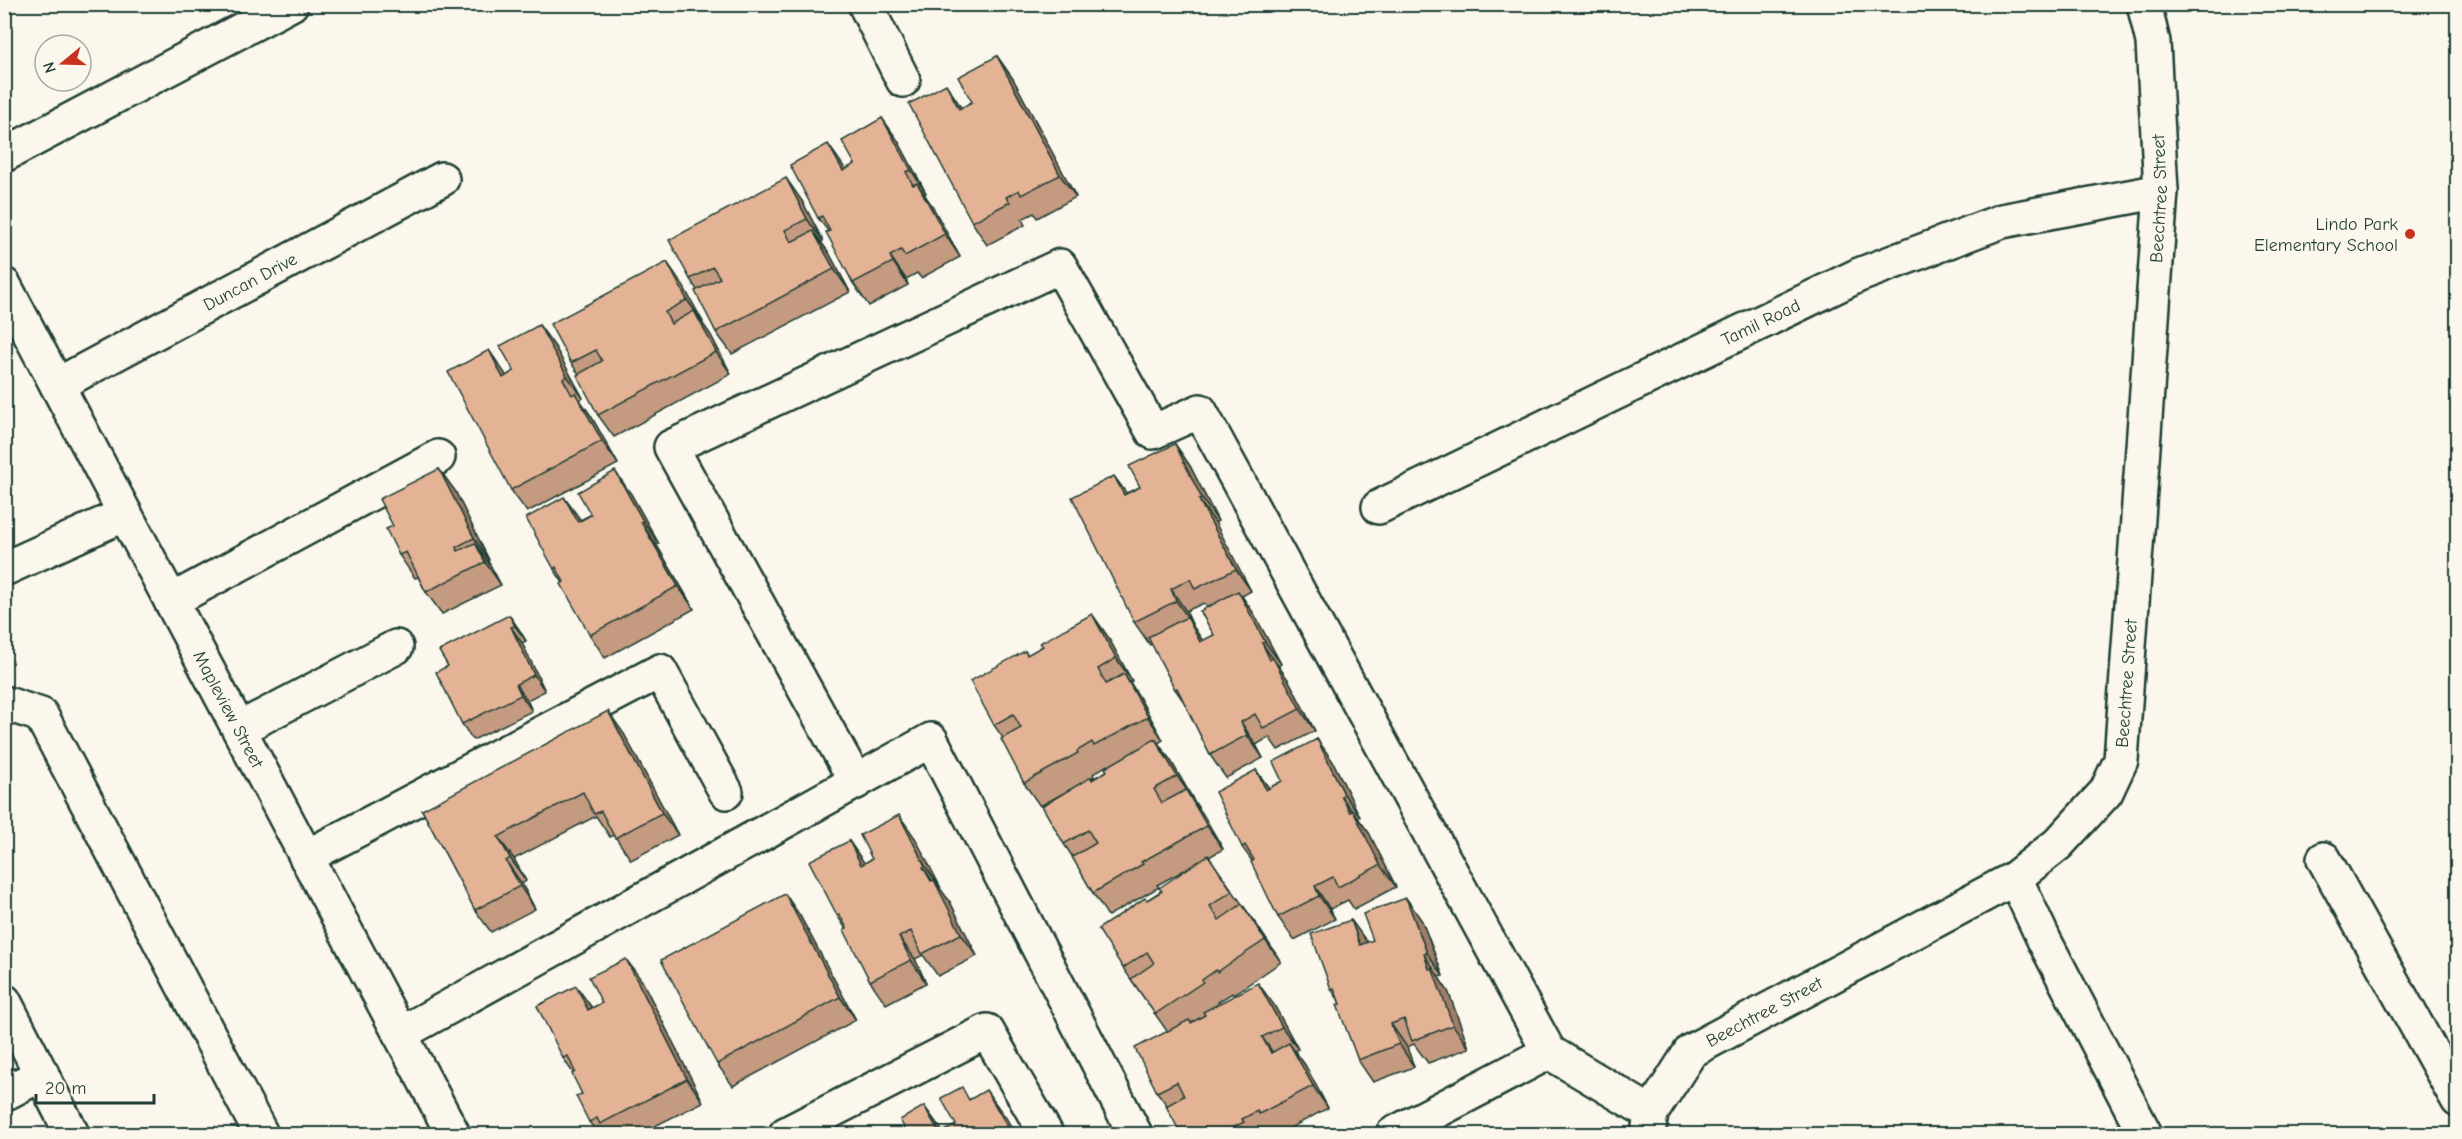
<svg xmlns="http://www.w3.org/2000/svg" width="2462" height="1139" viewBox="0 0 2462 1139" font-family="'Comic Neue',sans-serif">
<rect width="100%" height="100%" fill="#fbf7ec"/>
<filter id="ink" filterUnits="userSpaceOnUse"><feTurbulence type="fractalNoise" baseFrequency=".0167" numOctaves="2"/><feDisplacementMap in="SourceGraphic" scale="12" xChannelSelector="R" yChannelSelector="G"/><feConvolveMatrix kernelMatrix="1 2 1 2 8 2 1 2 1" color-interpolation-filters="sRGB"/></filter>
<g filter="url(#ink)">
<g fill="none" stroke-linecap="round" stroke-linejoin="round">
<defs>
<g id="minor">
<polyline points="865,4 903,80"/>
<polyline points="4,155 291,4"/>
<path id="s1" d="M57 385 442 179"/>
<path id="s2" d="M1379 507 1859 275 2002 221 2161 191"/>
<polyline points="4,569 125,514"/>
<polyline points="171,601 438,457"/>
<polyline points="4,703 41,715 261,1134"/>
<polyline points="239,729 396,647"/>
<polyline points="856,782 671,447 1060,266 1153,432 1200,411 1549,1052"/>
<polyline points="306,857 660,671 726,792"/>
<polyline points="2324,859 2458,1100"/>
<polyline points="2015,878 2044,940 2145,1134"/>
<polyline points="4,1001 72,1134"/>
<polyline points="400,1034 931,740 1135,1134"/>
<polyline points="4,1094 42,1074"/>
<polyline points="786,1134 987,1031 1046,1134"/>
<polyline points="1393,1134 1549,1052 1651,1113"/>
<path id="s3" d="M1648 1134 1651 1113 1691 1051 2015 878 2058 844 2106 792 2121 760 2161 191 2153 42 2144 4"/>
</g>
<g id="major">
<path id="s4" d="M4 285 453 1134"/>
</g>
</defs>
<!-- minor casing -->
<use href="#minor" stroke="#1f3d34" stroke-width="38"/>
<!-- major casing -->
<use href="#major" stroke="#1f3d34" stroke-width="38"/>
<!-- minor -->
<use href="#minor" stroke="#fbf7ec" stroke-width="33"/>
<!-- major -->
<use href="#major" stroke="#fbf7ec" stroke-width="33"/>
</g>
<!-- wall -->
<g fill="#c49a80" stroke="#1f3d34" stroke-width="1.5" fill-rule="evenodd">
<polygon points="997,56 1013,79 1076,197 1037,218 1034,213 1022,219 1025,225 987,245 972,222 962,108 972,102"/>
<polygon points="882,118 898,141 926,193 924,194 932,206 960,257 921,278 917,273 906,279 908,285 869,306 853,283 828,231 818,218 846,169 855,164"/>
<polygon points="802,201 823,241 821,242 829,253 850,292 732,354 716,332 697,290 690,279"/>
<polygon points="682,284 703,322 702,323 710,334 731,374 614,437 598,415 579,374 571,363"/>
<polygon points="539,325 555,347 583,398 580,400 591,416 618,464 527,512 511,490 504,372 506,376 514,371"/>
<path d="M1175 444 1190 466 1218 521 1215 522 1222 537 1251 591 1242 596 1254 614 1281 664 1278 666 1289 681 1315 731 1278 750 1269 737 1256 745 1263 758 1226 778 1210 755 1184 702 1175 689 1152 644 1150 645 1134 622 1126 493 1140 487ZM1204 603 1207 607 1214 635 1203 641 1191 624H1192L1186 611Z"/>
<polygon points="439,469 455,491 489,560 488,561 501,585 442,614 426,592 418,577 415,578 399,555 393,526"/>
<polygon points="631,494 659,544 656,544 694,609 605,658 590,635 563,583 554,569 580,520"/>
<path d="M1092 614 1108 637 1132 681 1130 682 1139 697 1163 740 1158 743 1171 761 1192 799 1202 813 1223 849 1209 857 1258 927 1281 962 1233 995 1232 993 1218 1002 1219 1004 1274 1005 1298 1049 1295 1051 1305 1065 1328 1108 1279 1134H1181L1167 1105 1157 1092 1167 1031 1123 968 1147 900 1161 891 1194 865 1157 885 1159 887 1108 916 1093 893 1072 856 1064 844 1071 789 1040 806 1024 783 1003 738 994 725 1025 651 1028 655 1043 646ZM1107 765V771L1092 779 1091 778 1094 776 1093 774Z"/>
<polygon points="509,615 520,631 526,641 522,643 545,691 527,700 532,711 473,740 462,724 448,666"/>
<polygon points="624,734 678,835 631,860 614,835 610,837 596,816 514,859 526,881 522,884 535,909 491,932 475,910 422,810"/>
<polygon points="1317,739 1333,762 1360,817 1358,818 1369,833 1396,887 1354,909 1348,900 1330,909 1335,919 1294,940 1278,917 1252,861 1242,847 1256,770 1269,788 1282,781"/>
<polygon points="915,838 940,889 950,902 977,956 938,976 923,955 915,959 926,983 886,1004 870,981 846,929 837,915 849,841 864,863"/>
<polygon points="785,894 800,916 856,1020 733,1086 717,1064"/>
<polygon points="1406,898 1422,921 1443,976 1439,977 1441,981 1448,991 1469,1048 1428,1063 1414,1044 1407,1047 1414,1067 1373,1082 1358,1060 1338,999 1331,989 1373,940"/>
<polygon points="642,981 703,1102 639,1134 598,1134 589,1122 582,1094 573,1073 563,1058 576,986 592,1008"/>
<polygon points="970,1099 1006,1118 1015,1134 908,1134 924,1106 943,1132 956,1125"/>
</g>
<!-- shaded-wall -->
<g fill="#a07d68" stroke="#1f3d34" stroke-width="1.5">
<polygon points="997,56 1013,79 1076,197 1060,175"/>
<polygon points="946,84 961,107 975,132 959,109"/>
<polygon points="882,118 898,141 926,193 911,170"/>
<polygon points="828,144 844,167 859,193 843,171"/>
<polygon points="786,178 802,201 823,241 807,219"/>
<polygon points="917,183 932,206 960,257 945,234"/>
<polygon points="813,231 829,253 850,292 834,269"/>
<polygon points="890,256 906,279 908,285 893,262"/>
<polygon points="667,262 682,284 703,322 687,300"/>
<polygon points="694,311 710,334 731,374 716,352"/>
<polygon points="539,325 555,347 583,398 567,376"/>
<polygon points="489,350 504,372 519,400 503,378"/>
<polygon points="575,393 591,416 618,464 602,441"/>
<polygon points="1175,444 1190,466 1218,521 1202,499"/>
<polygon points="439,469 455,491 489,560 474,538"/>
<polygon points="615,471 631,494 659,544 643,521"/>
<polygon points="1114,476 1130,498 1124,495"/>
<polygon points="564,497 580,519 593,545 578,522"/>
<polygon points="1199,500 1215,522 1251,591 1236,569"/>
<polygon points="641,522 656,544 694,609 678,586"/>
<polygon points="475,543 490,565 501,585 485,562"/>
<polygon points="1171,589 1186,611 1192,624 1176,601"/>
<polygon points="1238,591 1254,614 1281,664 1265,642"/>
<polygon points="1092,614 1108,637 1132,681 1116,658"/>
<polygon points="509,615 520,631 526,641 515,626"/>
<polygon points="1187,617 1202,640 1216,665 1200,642"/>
<polygon points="511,627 522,643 545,691 534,675"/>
<polygon points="1262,643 1289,681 1315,731 1300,709 1270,660"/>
<polygon points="1124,674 1139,697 1163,740 1148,717"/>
<polygon points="516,684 527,700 532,711 521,695"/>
<polygon points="608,711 624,734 678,835 662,813"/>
<polygon points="1241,722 1256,745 1263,758 1247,735"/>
<polygon points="1155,739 1171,761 1193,799 1177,776"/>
<polygon points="1317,739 1333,762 1360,817 1344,794"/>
<polygon points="1256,770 1272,793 1266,790"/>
<polygon points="1186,790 1202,813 1223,849 1207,826"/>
<polygon points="1341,796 1369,833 1396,887 1380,865"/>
<polygon points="899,815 915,838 941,888 925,866"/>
<polygon points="498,837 514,859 526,881 510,858"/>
<polygon points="849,841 865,864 861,865"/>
<polygon points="506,861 522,884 535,909 520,886"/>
<polygon points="923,867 939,890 934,880 950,902 977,956 961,934"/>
<polygon points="1315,886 1330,909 1335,919 1319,896"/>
<polygon points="785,894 800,916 856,1020 840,997"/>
<polygon points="1406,898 1422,921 1443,976 1427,953"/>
<polygon points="1242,904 1258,927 1281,962 1265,940"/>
<polygon points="1351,920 1367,942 1360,945"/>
<polygon points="899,937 915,959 926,983 911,960"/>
<polygon points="1424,954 1439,977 1441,981 1448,991 1469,1048 1453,1025 1429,969"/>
<polygon points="626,959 642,981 703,1102 687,1079"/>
<polygon points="1258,983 1274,1005 1298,1049 1282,1027"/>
<polygon points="576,986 592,1008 588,1010"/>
<polygon points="1391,1024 1407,1047 1414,1067 1399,1044"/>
<polygon points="1262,1037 1278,1060 1271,1053"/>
<polygon points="1289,1043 1305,1065 1328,1108 1313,1086"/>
<polygon points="986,1090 1006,1118 1015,1134 1013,1134 1008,1127"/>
<polygon points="924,1106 944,1134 940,1134"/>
</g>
<!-- building -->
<g fill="#e4b395" stroke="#1f3d34" stroke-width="1.5">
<polygon points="997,56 1060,175 1021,195 1019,190 1006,197 1010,202 972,222 909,104 946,84 959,109 972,102 958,77"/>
<polygon points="882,118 911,170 906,172 913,185 917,183 945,234 905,256 901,250 890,256 893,262 853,283 826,232 830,231 822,216 818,218 790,165 828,144 843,171 855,164 842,141"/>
<polygon points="786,178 807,219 785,230 791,242 813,231 834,269 716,332 695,291 720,278 713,267 690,279 669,240"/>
<polygon points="667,262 687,300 665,312 671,324 694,311 716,352 598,415 577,375 602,361 596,350 571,363 550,324"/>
<polygon points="539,325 567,376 563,379 572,395 575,393 602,441 511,490 448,372 489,350 503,378 514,371 500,346"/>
<polygon points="1175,444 1202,499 1199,500 1207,515 1236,569 1195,589 1190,579 1171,589 1176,601 1134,622 1072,497 1114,476 1124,495 1140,487 1129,466"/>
<polygon points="439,469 474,538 456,547 458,551 475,543 485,562 426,592 406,552 399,555 386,529 393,526 379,499"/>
<polygon points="615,471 643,521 641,522 678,586 590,635 561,584 564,582 556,567 554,569 526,518 564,497 578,522 591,515 578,492"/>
<polygon points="1238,591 1265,642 1262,643 1270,660 1273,658 1300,709 1263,728 1255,714 1241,722 1247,735 1210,755 1177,688 1175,689 1148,637 1187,617 1200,642 1214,635 1200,611"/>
<polygon points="1092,614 1116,658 1098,669 1106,684 1124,674 1148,717 1094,746 1092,742 1077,751 1078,753 1024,783 1001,739 1021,728 1013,714 994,725 970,681 1025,651 1027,655 1043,646 1040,643"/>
<polygon points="509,615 515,626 511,627 534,675 516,684 521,695 462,724 436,672 448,666 439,651"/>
<polygon points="608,711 662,813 615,838 601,811 594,814 583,792 498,837 510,858 506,861 520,886 475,910 422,810"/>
<polygon points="1155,739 1177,776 1154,789 1162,803 1186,790 1207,826 1141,862 1143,864 1093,893 1072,857 1096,843 1088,830 1064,844 1042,806 1091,777 1092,780 1107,771 1105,768"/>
<polygon points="1317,739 1344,794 1341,796 1350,812 1353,811 1380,865 1338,887 1333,877 1315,886 1319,896 1278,917 1251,862 1254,860 1245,845 1242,847 1215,792 1256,770 1266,790 1282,781 1273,762"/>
<polygon points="899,815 925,866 923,867 931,881 934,880 961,934 922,954 911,931 899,937 911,960 870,981 844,930 847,928 839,914 837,915 809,861 849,841 861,865 872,859 860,835"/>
<polygon points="1208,855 1232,891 1210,906 1219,920 1242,904 1265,940 1217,972 1216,970 1202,980 1203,982 1155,1014 1131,979 1154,963 1147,952 1123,968 1098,929 1145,898 1147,900 1162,891 1159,888"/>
<polygon points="785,894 840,997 717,1064 661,960"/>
<polygon points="1406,898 1427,953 1424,954 1429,969 1432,968 1453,1025 1412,1041 1404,1019 1391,1024 1399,1044 1358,1060 1337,1005 1340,1004 1334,988 1331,989 1311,934 1351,920 1360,945 1373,940 1363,914"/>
<polygon points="626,959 687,1079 600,1124 597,1118 589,1122 576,1096 582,1094 572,1074 575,1072 568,1056 563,1058 537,1006 576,986 588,1010 602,1003 589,977"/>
<polygon points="1258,983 1282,1027 1262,1037 1271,1053 1289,1043 1313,1086 1259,1114 1257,1111 1242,1119 1244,1122 1221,1134 1181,1134 1166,1106 1184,1096 1177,1082 1157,1092 1135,1048 1189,1020 1191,1023 1205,1015 1203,1012"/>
<polygon points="962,1087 969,1100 986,1090 1008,1127 997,1134 908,1134 900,1120 924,1106 940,1134 956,1125 941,1098"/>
</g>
</g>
<!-- markers -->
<circle fill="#c8321e" stroke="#fbf7ec" stroke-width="2" cx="2410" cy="234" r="6"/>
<g text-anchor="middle" stroke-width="6" stroke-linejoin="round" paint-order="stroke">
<!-- street labels -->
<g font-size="18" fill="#1f3d34" stroke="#fbf7ec">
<text dy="6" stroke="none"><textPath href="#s3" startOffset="1186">Beechtree Street</textPath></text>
<text dy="6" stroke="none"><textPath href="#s1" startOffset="219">Duncan Drive</textPath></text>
<text dy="6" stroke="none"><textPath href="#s2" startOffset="424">Tamil Road</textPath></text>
<text dy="6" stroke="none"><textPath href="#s3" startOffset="700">Beechtree Street</textPath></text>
<text dy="6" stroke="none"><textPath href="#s4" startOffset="480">Mapleview Street</textPath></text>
<text dy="6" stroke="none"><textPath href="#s3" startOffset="178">Beechtree Street</textPath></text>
</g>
<!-- poi labels -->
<g font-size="18" fill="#1f3d34" stroke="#fbf7ec" text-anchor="end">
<text x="2398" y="230">Lindo Park<tspan x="2398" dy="21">Elementary School</tspan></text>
</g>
</g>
<!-- margin -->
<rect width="2462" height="1139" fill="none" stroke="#fbf7ec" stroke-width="24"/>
<rect x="12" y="12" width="2438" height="1115" fill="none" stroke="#1f3d34" stroke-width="2" filter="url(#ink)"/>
<!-- north arrow -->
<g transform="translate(63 63) rotate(251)"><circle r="28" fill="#fbf7ec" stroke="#a3ada2" stroke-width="1.5"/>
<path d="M0-4.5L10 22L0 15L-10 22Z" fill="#c8321e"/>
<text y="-9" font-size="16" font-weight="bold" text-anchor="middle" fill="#1f3d34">N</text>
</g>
<!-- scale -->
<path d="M36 1094v9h118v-9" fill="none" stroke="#1f3d34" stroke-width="3"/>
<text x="45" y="1094" font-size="18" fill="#1f3d34" stroke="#fbf7ec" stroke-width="4.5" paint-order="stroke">20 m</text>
</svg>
